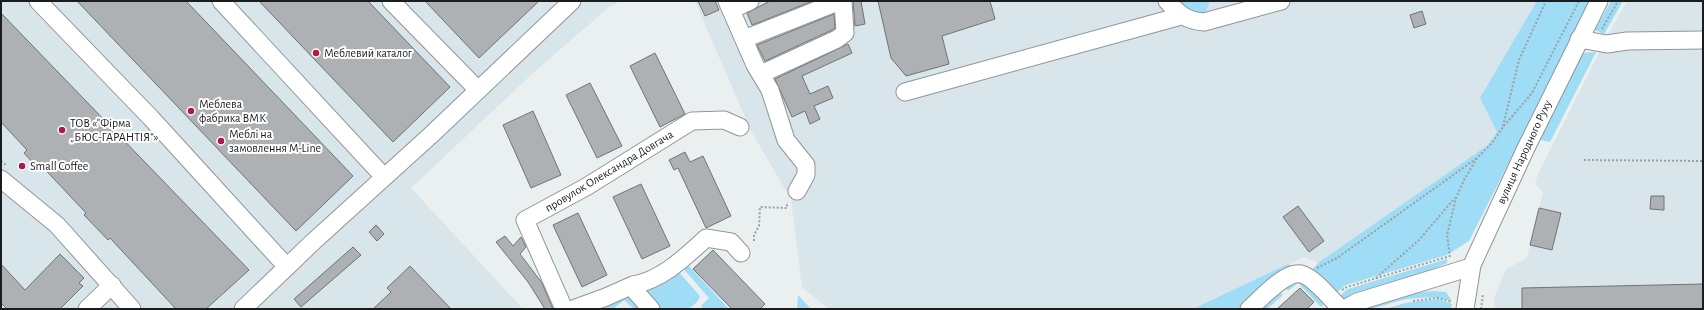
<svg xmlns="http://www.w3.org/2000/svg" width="1704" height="310" viewBox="0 0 1704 310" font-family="'Alegreya Sans',sans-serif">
<rect width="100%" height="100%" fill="#eaeff0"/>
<!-- built -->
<g fill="#d8e5ea">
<polygon points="1,1 620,1 609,7 532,74 411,188 523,309 1,309"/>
<polygon points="695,1 1575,1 1466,212 1318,263 1304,257 1193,309 829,309 802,287 791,199 751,131"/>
<polygon points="1627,1 1703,1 1703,309 1494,309 1494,298 1506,269 1527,258 1543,193 1535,183 1538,174 1600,51 1610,39 1608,35"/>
</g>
<!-- green -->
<g fill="#9fdcf5">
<polygon points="1178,1 1210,1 1204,15 1190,20"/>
<polygon points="1537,1 1591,1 1469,241 1447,255 1346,285 1332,296 1309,273 1318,263 1488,145 1497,132 1480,98"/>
<polygon points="1611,1 1623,1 1604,34 1595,30"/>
<polygon points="1596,52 1550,142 1537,139 1581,53"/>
<polygon points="1447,259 1447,263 1431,270 1351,294 1343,301 1337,298 1348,289"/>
<polygon points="685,262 729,309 703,309 701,306 709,298 681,266"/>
<polygon points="1288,264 1294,268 1245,309 1193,309"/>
<polygon points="676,269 700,296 698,301 689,309 656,309 646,294 649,286"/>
<polygon points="1297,276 1328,299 1321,307 1298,283 1289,290 1284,289"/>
<polygon points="1277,290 1283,295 1267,309 1256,309"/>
<path d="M1435 291 1446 292 1452 301C1436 296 1418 297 1402 300 1386 304 1378 309 1362 309L1418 292Z"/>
<polygon points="624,292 644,309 634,309 624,300 613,309 581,309"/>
<polygon points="798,295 811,309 797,309"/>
<polygon points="1438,299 1452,304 1451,309 1385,309 1405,303"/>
</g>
<!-- building -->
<g fill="#adb1b3" stroke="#6f7475">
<polygon points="77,1 186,1 353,176 296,231"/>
<polygon points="259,1 368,1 450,87 393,142"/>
<polygon points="425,1 539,1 479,58"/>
<polygon points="698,1 715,1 719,10 705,16"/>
<polygon points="770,1 813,1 752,25 747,13"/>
<polygon points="853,1 861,1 865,24 855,26"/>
<polygon points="878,1 990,1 995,19 942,36 949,64 906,76 891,58"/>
<polygon points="1422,11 1426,24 1414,28 1410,15"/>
<polygon points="1,13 249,270 206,309 176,309 110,238 108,240 84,215 86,213 38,162 35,165 24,153 27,150 1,122"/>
<polygon points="834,14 835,28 832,30 765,61 757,45"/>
<polygon points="848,44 852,53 802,76 810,94 828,86 833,98 814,106 820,119 810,124 805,111 792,117 775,79"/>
<polygon points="655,53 685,114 660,127 630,66"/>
<polygon points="590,83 622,146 597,158 566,95"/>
<polygon points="533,111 561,175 531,188 503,125"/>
<polygon points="685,152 690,162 703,156 731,216 706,228 678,168 674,170 669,160"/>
<polygon points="641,184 670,246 642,259 613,197"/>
<polygon points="1651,196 1664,196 1664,210 1650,209"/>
<polygon points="1298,206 1324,241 1309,252 1283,217"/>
<polygon points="1539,208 1561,213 1552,250 1530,245"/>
<polygon points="578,213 607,275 582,287 553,225"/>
<polygon points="376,225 384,234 377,241 369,232"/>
<polygon points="505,236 513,246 521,237 526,247 520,254 542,283 553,309 545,309 528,282 496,242"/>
<polygon points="353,247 361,255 301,307 294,299"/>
<polygon points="713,250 765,304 760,309 732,309 693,269"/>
<polygon points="60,254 84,278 79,283 83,286 60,309 7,309 1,303 1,264 25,290"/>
<polygon points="410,266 451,309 373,309 391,292 387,288"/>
<polygon points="1703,284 1703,309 1522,309 1522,288"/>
<polygon points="1300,288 1314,302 1307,309 1277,309"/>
</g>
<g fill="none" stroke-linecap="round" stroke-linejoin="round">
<defs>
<g id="minor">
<polyline points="38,1 151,118 287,267"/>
<polyline points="221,1 384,177"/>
<polyline points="391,1 478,90"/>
<polyline points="727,1 755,65 770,90 786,140 806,165 806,175 797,191"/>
<path d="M1167 1C1178 13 1186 21 1204 22L1281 1"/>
<polyline points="731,10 750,1"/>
<polyline points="744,39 840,1"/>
<polyline points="1579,39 1607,44 1627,41 1703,40"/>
<polyline points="761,74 837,39 845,33 843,1"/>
<polyline points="905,92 1181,16"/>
<polyline points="1,179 57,225 132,309"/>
<polyline points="87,309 112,285"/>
<polyline points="243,309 314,241 431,135 572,1"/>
<polyline points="564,309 525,220 586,187 692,121 724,120 740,127"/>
<polyline points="573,309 606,297 633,285"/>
<path d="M651 309 636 292 633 285C662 280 685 257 706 238L731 242 741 253"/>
<path d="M1249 309C1261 299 1288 267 1304 275 1316 280 1331 299 1341 309"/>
<polyline points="1344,309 1357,302 1471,267"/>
<polyline points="1465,309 1472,265 1526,148 1599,1"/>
</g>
</defs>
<!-- minor casing -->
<use href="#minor" stroke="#919597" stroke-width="19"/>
<!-- path -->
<g stroke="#9da0a1" stroke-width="2" stroke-dasharray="2 2" stroke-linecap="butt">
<polyline points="1602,29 1618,1"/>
<polyline points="1503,126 1519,60 1546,1"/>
<polyline points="1584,160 1703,161"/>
<polyline points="1,161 6,165"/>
<polyline points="754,241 754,235 759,226 760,207 787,208 787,202"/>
<polyline points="1317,268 1337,258 1477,158"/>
<polyline points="1376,278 1419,240 1455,198"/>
<polyline points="1342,290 1347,287 1450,256 1447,235 1456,198 1464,180 1477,158 1492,143 1503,127 1532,93 1579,1"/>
<polyline points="1413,301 1438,298 1452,302"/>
<polyline points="1481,309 1483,294"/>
</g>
<!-- minor -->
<use href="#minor" stroke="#fff" stroke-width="17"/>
</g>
<!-- markers -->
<g fill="#ad1a49" stroke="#fff" stroke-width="1.5">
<circle cx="316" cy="53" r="4"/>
<circle cx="191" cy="111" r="4"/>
<circle cx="62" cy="130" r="4"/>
<circle cx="221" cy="141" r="4"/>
<circle cx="22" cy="166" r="4"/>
</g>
<g text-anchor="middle" stroke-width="4" stroke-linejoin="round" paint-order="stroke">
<!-- poi labels -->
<g font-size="12" fill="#1b1c1d" stroke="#fff" text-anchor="start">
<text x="324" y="57">Меблевий каталог</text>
<text x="199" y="108">Меблева<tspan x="199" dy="14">фабрика ВМК</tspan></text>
<text x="70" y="127">ТОВ «"Фірма<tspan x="70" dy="14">„БЮС-ГАРАНТІЯ“»</tspan></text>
<text x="229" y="138">Меблі на<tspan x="229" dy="14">замовлення M-Line</tspan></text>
<text x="30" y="170">Small Coffee</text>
</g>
<!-- street labels -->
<g font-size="12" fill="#1b1c1d" stroke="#fff">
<text transform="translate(1524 152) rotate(-65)" y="4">вулиця Народного Руху</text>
<text transform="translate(609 171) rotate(-31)" y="4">провулок Олександра Довгача</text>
</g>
</g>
<!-- border -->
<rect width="1704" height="310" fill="none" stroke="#1b1c1d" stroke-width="4"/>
</svg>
